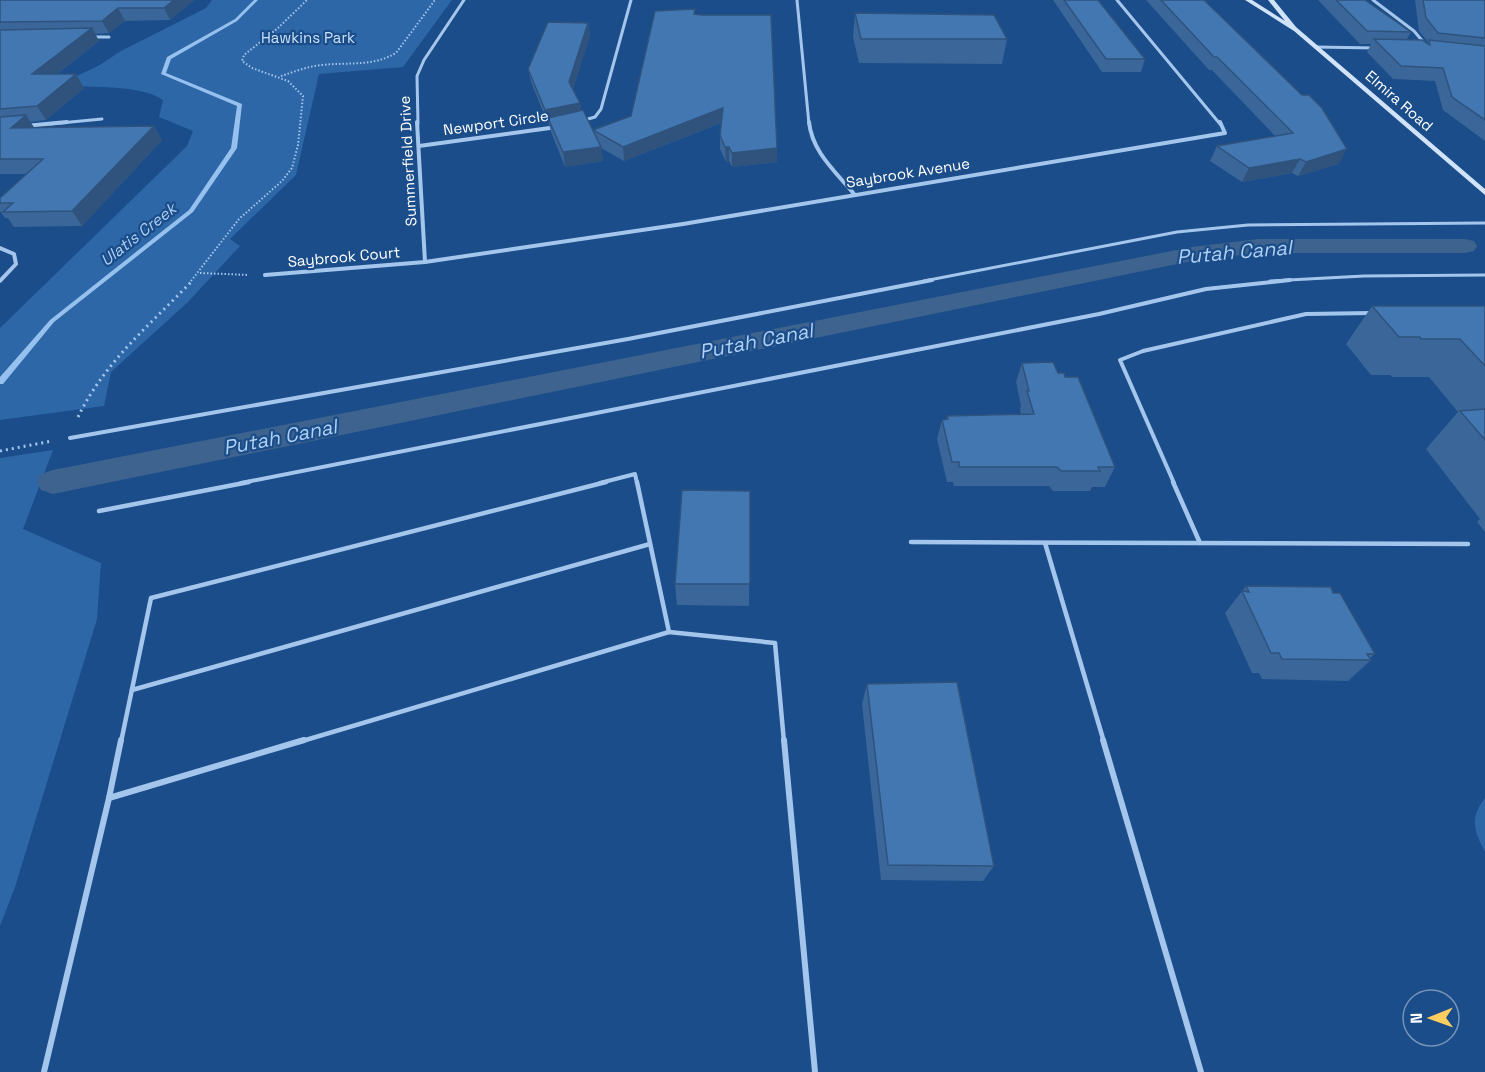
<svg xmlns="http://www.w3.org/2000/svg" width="1485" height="1072" viewBox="0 0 1485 1072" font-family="'Space Grotesk',sans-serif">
<rect width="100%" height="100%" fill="#1a4d89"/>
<!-- green -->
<g fill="#2d67a7">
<path d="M212 0H452L403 67 319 74 296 175 230 239 240 246 188 302 111 372 104 406 0 420V328L187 146 193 131 159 117 163 100C141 84 82 87 55 86L98 66 121 51 206 8Z"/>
<polygon points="53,450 23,529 101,563 97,619 15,887 0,926 0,458"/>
<path d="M1485 798V852C1474 831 1469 818 1485 798Z"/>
</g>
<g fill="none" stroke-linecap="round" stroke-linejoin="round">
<!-- stream -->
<polygon fill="#96c1ef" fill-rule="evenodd" points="254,0 258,0 237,21 171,59 166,73 242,104 237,148 193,212 54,322 3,384 0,384 0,377 50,320 189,210 231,148 237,106 161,74 167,57 235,19"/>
<!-- canal -->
<polygon fill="#3d638e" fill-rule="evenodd" points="1258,239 1465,239 1474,241 1477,246 1474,251 1465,253 1258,253 1192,261 53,494 41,490 37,482 41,474 53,470 1192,247"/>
<!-- path-far1 -->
<g stroke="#a4c6ed" stroke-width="2" stroke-dasharray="1.5 2" stroke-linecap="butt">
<path d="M281 76C294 72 308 66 322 65 348 62 372 67 396 53L435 0"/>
<polyline points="200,273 249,275"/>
<polyline points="191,281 239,219 282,181 292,168 298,145 303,96 288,81 252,68 242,61 244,55 278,28 307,0"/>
</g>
<!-- path -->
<g stroke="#a4c6ed" stroke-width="3" stroke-dasharray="2 4" stroke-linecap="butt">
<path d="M78 417C105 361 151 324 193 280"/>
<polyline points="0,451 52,441"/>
</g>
<!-- lane-far3 -->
<g stroke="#a4c6ed" stroke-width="3">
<polyline points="924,281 1177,232 1248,225 1485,223"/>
<polyline points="1270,281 1364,276 1485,275"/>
</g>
<!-- lane-far2 -->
<g stroke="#a4c6ed" stroke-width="4">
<polyline points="70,438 628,339 932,280"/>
<polyline points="241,483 1099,314 1206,289 1290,280"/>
<polyline points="600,483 635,474 637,483"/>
<polyline points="1174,483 1120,360 1143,351 1306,314 1371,313"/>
</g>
<!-- lane-far1 -->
<g stroke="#a4c6ed" stroke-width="4.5">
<polyline points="1173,482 1200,543"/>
<polyline points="99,511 249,482"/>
<polyline points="911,542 1468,544"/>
<polyline points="1045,543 1104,742"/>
<polyline points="669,632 775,643 784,742"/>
<polyline points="132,690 650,544"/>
<polyline points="121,742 151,598 606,482"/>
<polyline points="299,742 669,632 637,482"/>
</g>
<!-- lane -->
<g stroke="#a4c6ed" stroke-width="6">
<polyline points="784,740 815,1072"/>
<polyline points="1103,740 1201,1072"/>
<polyline points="109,798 121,740"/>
<polyline points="109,798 304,740"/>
<polyline points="44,1072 109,798"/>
</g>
<!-- street-far1 -->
<g stroke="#a4c6ed" stroke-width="3">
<polyline points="797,0 809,124"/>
<polyline points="1117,0 1220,124"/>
<polyline points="1373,0 1414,31 1425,44"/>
<polyline points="91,37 109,37"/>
<polyline points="1316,47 1375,48"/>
<polyline points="581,121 595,117 601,109 631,0"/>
<polyline points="50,124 102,119"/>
<polyline points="418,124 417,76 424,60 464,0"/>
</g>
<!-- street -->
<g stroke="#a4c6ed" stroke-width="4">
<polyline points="417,122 425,262"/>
<path d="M809 122C812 152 836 172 854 194"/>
<polyline points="25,126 67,122"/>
<polyline points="419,146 557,127"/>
<polyline points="0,248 14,254 16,264 0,281"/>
<polyline points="265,275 425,262 683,224 1225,133 1220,122"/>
</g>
<!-- secondary -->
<polygon fill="#d0e3f9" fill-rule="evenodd" points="1245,0 1252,0 1285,21 1268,0 1274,0 1296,27 1485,189 1485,195 1294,31"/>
</g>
<!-- wall -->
<g fill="#3a6699">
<polygon points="0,0 194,0 170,20 125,21 109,33 95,34 99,41 57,74 76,74 84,88 46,120 30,122 34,128 154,126 162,140 82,226 14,227 8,218 5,218 0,211 0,198 27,174 0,174"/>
<polygon points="1053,0 1098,0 1145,59 1141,72 1102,72"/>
<polygon points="1146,0 1204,0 1339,164 1298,176 1292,173 1242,182 1210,161 1217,146 1275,136 1212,70 1209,70"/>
<polygon points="1318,0 1365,0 1411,32 1407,39 1427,43 1428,42 1419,31 1415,0 1485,0 1485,141 1443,110 1435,81 1393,79 1367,52 1371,44 1360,44"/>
<polygon points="855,13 1007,39 1002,64 859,63 853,37"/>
<polygon points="695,14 777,162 732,167 729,161 726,162 720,149 720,135 721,123 624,161 601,148 603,161 565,167 551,132 549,124 548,124 531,82 528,69 588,23 590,35 573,89 580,103 581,111 593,131 631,116"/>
<polygon points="1372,306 1485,306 1485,532 1477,522 1480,519 1426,449 1458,412 1429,377 1392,377 1390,375 1371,375 1346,344"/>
<polygon points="1022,363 1058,373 1115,467 1105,487 1092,487 1090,491 1053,491 1049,486 954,486 953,482 947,482 937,439 942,420 946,420 947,416 1021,414 1020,410 1021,406 1016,382"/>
<polygon points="750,491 749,606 677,605 675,584"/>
<polygon points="1246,586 1333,593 1375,654 1370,658 1371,660 1348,681 1262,679 1259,673 1252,673 1225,613"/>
<polygon points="867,684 994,866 983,881 881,880 862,704"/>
</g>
<!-- shaded-wall -->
<g fill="#2f537d">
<polygon points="174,0 194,0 170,20 164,8"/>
<polygon points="118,8 125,21 109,33 102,21"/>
<polygon points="588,23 590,35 571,95 569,82"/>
<polygon points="92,28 99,41 40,87 32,74"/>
<polygon points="76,74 84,88 46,120 37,106"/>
<polygon points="580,103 582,117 548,118 549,124 548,124 545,110"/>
<polygon points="723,108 723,122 624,161 623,147"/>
<polygon points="26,115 35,129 11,128"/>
<polygon points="154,126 162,140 82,226 72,211"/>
<polygon points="601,147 603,161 565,167 563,152"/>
<polygon points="725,147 729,147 729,161 726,162"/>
<polygon points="777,148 777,162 732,167 732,153"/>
<polygon points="1347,149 1339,164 1298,176 1306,162"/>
<polygon points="1300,159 1292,173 1242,182 1249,168"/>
</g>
<!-- building -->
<g fill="#4377b2" stroke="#2f537d" stroke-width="1.5">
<polygon points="0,0 174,0 164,8 118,8 102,21 0,22"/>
<polygon points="1064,0 1098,0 1145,59 1106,59"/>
<polygon points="1161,0 1204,0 1302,95 1309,95 1322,108 1347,149 1306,162 1300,159 1249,168 1217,146 1293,133 1217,57 1214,57"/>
<polygon points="1336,0 1365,0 1411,32 1367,31"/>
<polygon points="1423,0 1485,0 1485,38 1438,33 1426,18"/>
<polygon points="695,9 694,14 703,15 771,15 777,148 732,153 729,147 725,147 720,135 723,108 623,147 593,130 631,116 655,11"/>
<polygon points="855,13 994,15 1007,39 861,39"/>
<polygon points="548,22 588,23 569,82 580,103 545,110 528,69"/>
<polygon points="92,28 32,74 76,74 37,106 0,109 0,30"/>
<polygon points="1374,39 1422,40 1430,45 1429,40 1485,46 1485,120 1452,97 1443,68 1401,66"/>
<polygon points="583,110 601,147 563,152 548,118"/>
<polygon points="26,115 11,128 154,126 72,211 3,212 13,203 0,203 0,198 43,159 0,159 0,117"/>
<polygon points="1372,306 1485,306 1485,366 1460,339 1421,339 1420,337 1399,337"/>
<polygon points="1053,362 1058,373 1064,373 1065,377 1078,377 1115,467 1098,467 1100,471 1061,471 1057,467 959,467 959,462 952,462 942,420 948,419 947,416 1034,414 1027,391 1029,391 1022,363"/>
<polygon points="1485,409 1485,440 1460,411"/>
<polygon points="682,490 750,491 750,584 675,584"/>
<polygon points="1246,586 1331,587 1333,593 1340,593 1375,654 1367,654 1371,660 1282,659 1279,653 1271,653 1242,591 1249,592"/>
<polygon points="957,682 994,866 888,865 867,684"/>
</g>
<g text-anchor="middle" stroke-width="4.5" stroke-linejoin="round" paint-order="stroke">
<!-- far-park labels -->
<g font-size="15" fill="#c9e0f9" stroke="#1a4d89">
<text x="308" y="43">Hawkins Park</text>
</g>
<!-- far-street labels -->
<g font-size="15" fill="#fff" stroke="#1a4d89">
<text transform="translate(1399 101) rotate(41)" y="5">Elmira Road</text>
<text transform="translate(496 123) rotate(-8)" y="5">Newport Circle</text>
<text transform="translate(408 161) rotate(-93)" y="5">Summerfield Drive</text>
<text transform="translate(908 173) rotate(-9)" y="5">Saybrook Avenue</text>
<text transform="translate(344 257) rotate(-5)" y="5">Saybrook Court</text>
</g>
<!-- far-water labels -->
<g font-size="16" font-style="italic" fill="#afd0f4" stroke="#1a4d89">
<text transform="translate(138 234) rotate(-38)" y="6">Ulatis Creek</text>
</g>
<!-- water labels -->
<g font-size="20" font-style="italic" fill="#afd0f4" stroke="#1a4d89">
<text transform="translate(1234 252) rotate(-5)" y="7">Putah Canal</text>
<text transform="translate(756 341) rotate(-11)" y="7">Putah Canal</text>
<text transform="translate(280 437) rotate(-11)" y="7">Putah Canal</text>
</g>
</g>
<!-- north arrow -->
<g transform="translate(1431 1018) rotate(269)"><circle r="28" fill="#1a4d89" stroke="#7694b8" stroke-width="1.5"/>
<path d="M0-4.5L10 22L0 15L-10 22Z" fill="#ffce60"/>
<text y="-9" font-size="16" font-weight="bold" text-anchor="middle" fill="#ffffff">N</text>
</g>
</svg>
